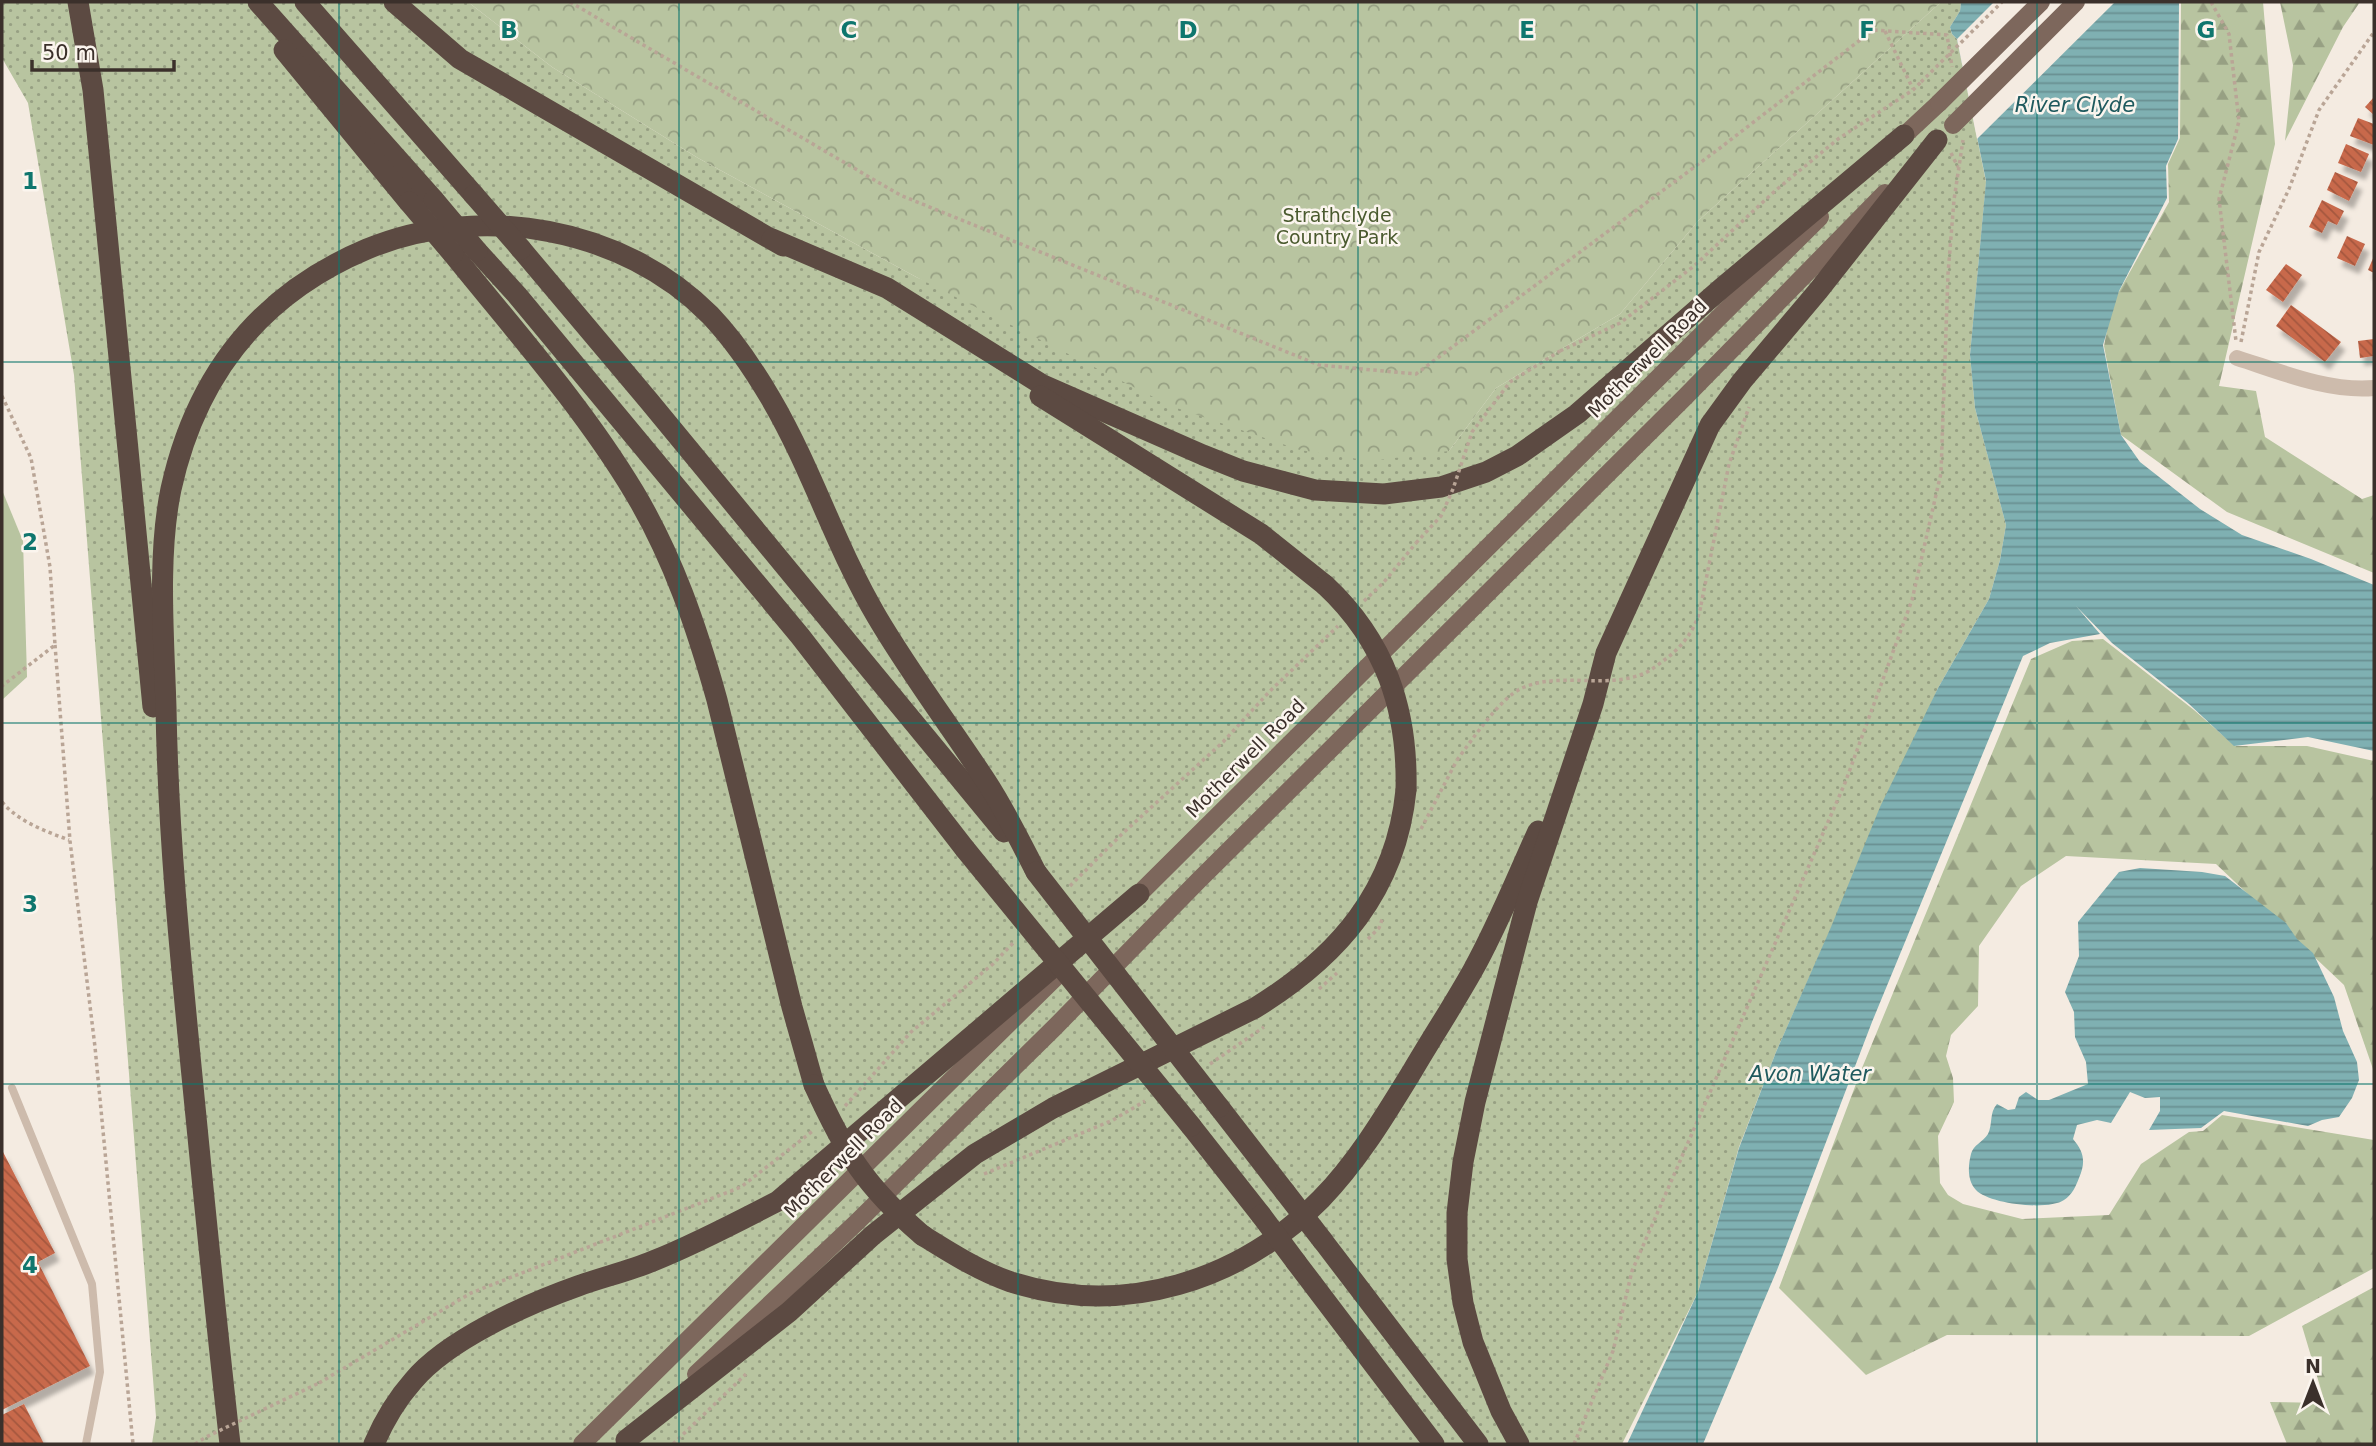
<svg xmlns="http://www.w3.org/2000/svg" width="2376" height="1446" viewBox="0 0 2376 1446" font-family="'DejaVu Sans',sans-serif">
<defs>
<pattern id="grass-dots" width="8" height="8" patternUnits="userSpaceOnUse" patternTransform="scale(1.75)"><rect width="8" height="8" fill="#b8c4a0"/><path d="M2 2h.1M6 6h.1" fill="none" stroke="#97a083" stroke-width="1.8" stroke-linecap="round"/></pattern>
<pattern id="forest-firs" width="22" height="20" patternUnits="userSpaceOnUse" patternTransform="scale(1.75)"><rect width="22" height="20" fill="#b8c4a0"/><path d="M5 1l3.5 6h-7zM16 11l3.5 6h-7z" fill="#97a083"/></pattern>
<pattern id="park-crowns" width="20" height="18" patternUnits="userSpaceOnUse" patternTransform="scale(1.75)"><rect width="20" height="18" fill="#b8c4a0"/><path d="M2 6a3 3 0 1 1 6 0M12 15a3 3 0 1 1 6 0" fill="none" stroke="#97a083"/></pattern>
<pattern id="water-rules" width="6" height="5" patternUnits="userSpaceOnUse" patternTransform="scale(1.75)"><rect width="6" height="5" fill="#7fb0b2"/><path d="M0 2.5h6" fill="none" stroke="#699091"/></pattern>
<pattern id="building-back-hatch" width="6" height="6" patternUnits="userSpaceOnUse" patternTransform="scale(1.75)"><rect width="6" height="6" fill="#c8694b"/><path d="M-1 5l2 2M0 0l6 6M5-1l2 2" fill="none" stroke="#a4573f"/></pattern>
<filter id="shadow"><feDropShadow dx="4.5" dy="8" stdDeviation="2" flood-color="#0004"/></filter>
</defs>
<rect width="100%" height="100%" fill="#f4ebe1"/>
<!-- grass -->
<polygon fill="url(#grass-dots)" points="2,2 468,2 552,67 698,158 918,278 1449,451 1496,388 1620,314 1698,221 1941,2 1961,2 1960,11 1950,27 1952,34 1957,39 1986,182 1970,355 1975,408 2006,525 2000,560 1989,599 1938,688 1776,1052 1739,1147 1698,1292 1622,1444 152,1444 156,1417 74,375 28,103 2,58"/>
<!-- forest -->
<g fill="url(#forest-firs)">
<polygon points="2181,2 2263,2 2275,144 2219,386 2256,391 2265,437 2362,499 2374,495 2374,573 2227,512 2121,435 2104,346 2112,304 2169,202 2168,164 2180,138"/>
<polygon points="2280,2 2360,2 2343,27 2285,141 2293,65"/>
<polygon points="2103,639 2194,710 2235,746 2307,746 2374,761 2374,1072 2344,985 2216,864 2066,856 2021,886 1979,946 1978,1006 1951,1035 1946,1056 1953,1078 1954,1102 1938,1136 1940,1183 1948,1195 1963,1204 2022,1219 2109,1215 2141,1164 2189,1132 2203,1131 2222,1115 2374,1140 2374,1268 2249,1336 1947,1335 1866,1375 1779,1288 1862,1068 2031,659 2072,641"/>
<polygon points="2374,1287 2374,1444 2287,1444 2270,1402 2325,1403 2302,1326"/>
</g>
<!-- park -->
<polygon fill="url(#park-crowns)" points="468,2 1941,2 1698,221 1620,314 1496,388 1449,451 1371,461 1300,450 1171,406 918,278 698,158 552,67"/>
<!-- pitch -->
<polygon fill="#b8c4a0" points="2,490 23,541 27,677 2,700"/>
<!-- water -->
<g fill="url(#water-rules)">
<polygon points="1961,2 2179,2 2178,139 2166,166 2167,198 2119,291 2103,345 2121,435 2140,462 2200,509 2242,535 2311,559 2374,585 2374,751 2308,737 2234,746 2189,704 2112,643 2076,606 2100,634 2050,643 2023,656 1872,1022 1777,1270 1703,1444 1627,1444 1698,1292 1739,1148 1776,1052 1831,927 1880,807 1938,688 1989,599 2000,560 2006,525 1975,408 1970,355 1986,181 1957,39 1952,34 1950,27 1960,11"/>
<path d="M2140 868 2202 872 2225 876 2286 923 2297 939 2313 953 2334 997 2343 1031 2357 1062 2359 1080 2352 1098 2339 1117 2322 1120 2308 1126 2224 1111 2201 1128 2149 1130 2160 1111V1097L2145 1098 2130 1092 2111 1123 2097 1120 2077 1125 2073 1139C2084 1152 2086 1162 2079 1178 2076 1186 2072 1195 2064 1200 2048 1211 1989 1204 1976 1190 1967 1180 1968 1166 1971 1154 1973 1145 1983 1142 1988 1134 1993 1124 1989 1113 1997 1104L2008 1110 2015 1109 2019 1097 2026 1092 2038 1100H2049L2088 1084 2086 1062 2075 1037 2074 1012 2065 992 2079 956 2078 922 2119 872Z"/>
</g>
<!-- pier -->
<polygon fill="#f4ebe1" points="1994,2 2115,2 1977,139 1957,39"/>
<!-- building -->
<g fill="url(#building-back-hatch)" filter="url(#shadow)">
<polygon points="2374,97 2374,115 2365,107"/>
<polygon points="2358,118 2374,124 2374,145 2350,136"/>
<polygon points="2346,144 2369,154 2361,172 2338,163"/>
<polygon points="2335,172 2358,182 2349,201 2327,190"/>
<polygon points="2322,200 2344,211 2337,225 2328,221 2322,233 2309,227"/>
<polygon points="2347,236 2365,244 2355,266 2337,258"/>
<polygon points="2374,256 2374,273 2368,270"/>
<polygon points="2286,264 2302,275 2283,302 2266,290"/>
<polygon points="2291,305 2341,342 2325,362 2276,326"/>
<polygon points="2374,339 2374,356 2360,358 2358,341"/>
<polygon points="2,1150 55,1253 38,1262 90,1366 2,1410"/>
<polygon points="24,1404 44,1444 2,1444 2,1415"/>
</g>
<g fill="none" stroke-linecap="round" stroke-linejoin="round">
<!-- path -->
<g stroke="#b9a596" stroke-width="3.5" stroke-dasharray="3.5 3.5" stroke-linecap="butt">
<polyline points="570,2 900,195 1319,365 1416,374 1720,148 1873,30 1947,35 1952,67"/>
<polyline points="2211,2 2229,34 2239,121 2219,199 2236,341"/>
<polyline points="1885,31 1913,89"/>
<polyline points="1951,153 1958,167"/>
<polyline points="2241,342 2259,252 2289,189 2319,110 2374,32"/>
<polyline points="1560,351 1620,323 1694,266 1776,190 1838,139 1913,90 1921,82"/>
<polyline points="2,396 31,458 50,567 55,645 2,686"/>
<polyline points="1364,601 1384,582 1416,543"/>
<polyline points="1701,605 1729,464 1749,407"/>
<polyline points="55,645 70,841 95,1047 133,1444"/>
<path d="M2 802C19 822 45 831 69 840"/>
<polyline points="1421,829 1457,760"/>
<polyline points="1070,886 1122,834 1223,742 1270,691 1338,626"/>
<polyline points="1368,939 1379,928 1383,917"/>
<polyline points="1319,989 1337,973"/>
<polyline points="1210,1064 1264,1027"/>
<polyline points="845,1106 911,1032 993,964 1015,941"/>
<polyline points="984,1174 1113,1120 1145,1101"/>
<polyline points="319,1383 471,1293 741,1187 814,1130"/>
<polyline points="673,1444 746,1374"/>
<polyline points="1574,1444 1613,1351 1632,1271 1845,783 1912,600 1941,473 1948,274 1954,200 1963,140"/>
</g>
<!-- service -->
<polyline stroke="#cdbbac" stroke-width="8" points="12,1088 92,1284 100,1372 86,1444"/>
<!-- minor -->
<path stroke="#cdbbac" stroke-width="16" d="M2237 358C2281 372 2328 392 2374 388"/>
<!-- primary -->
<g stroke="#7d675c" stroke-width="18">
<polyline points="1895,144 1939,103"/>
<polyline points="1130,903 1820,217"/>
<polyline points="696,1374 856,1223 1054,1028 1198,881 1685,397 1885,193"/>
<polyline points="582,1444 1061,972"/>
</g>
<!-- motorway -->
<g stroke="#5c4a42" stroke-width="21">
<polyline points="78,2 93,90 153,707"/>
<polyline points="258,2 434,200"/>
<polyline points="305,2 474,195"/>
<polyline points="394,2 460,59 783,246"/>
<polyline points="284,50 409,202"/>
<polyline points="772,239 887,288 1041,384 1203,455 1243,471 1315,490 1384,494 1441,487 1486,472 1517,456 1577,414 1723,287 1904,135"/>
<polyline points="521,249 649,401 1004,832"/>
<polyline points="477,251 517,295 800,636 965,849"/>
<path d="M453 254C515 331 583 407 634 492 673 557 697 628 717 700L792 1007 814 1085"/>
<polyline points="1040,396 1261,534 1325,585"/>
<polyline points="1219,1107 1285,1192"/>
<polyline points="1191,1126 1261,1215"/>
<path d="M922 1235C951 1253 979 1271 1011 1282 1124 1318 1240 1281 1321 1199 1358 1161 1386 1114 1413 1070 1433 1036 1454 1004 1473 970 1498 925 1517 877 1538 831"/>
<polyline points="1323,1241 1478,1444"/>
<polyline points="1296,1262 1434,1444"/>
<path d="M626 1440 789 1312 873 1235 975 1154 1053 1108 1255 1008C1338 957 1396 891 1406 790"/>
<path d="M230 1444C216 1322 204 1199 192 1076 180 954 168 831 166 708 164 639 157 556 171 489 196 375 260 294 367 249 480 202 623 227 710 315 733 339 754 370 771 399 812 469 836 548 877 617 910 673 950 726 986 781 1005 810 1020 841 1036 872"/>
<path d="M374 1444C383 1423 397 1399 413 1381 447 1340 527 1304 578 1286 603 1277 629 1271 653 1261 696 1244 737 1222 778 1201L1139 894"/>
<polyline points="1519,1444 1501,1411 1473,1342 1463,1303 1457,1259 1457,1213 1463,1162 1475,1102 1527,902 1593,704 1606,653 1710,425 1742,381 1818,291 1937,140"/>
</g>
<!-- path-bridge -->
<g stroke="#b9a596" stroke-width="3.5" stroke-dasharray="3.5 3.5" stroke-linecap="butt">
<polyline points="1921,82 2002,2"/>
<polyline points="1416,543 1441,516 1453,489 1472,432 1510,382 1560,351"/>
<path d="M1457 760C1472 740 1500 698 1522 688 1561 671 1606 690 1645 673 1652 670 1660 663 1667 658 1684 645 1697 627 1701 605"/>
<polyline points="195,1444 206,1437 319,1383"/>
</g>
<!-- primary-bridge -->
<g stroke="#7d675c" stroke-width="18">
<polyline points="1939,103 2041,2"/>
<polyline points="1953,125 2076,2"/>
</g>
<!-- motorway-bridge -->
<g stroke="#5c4a42" stroke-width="21">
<polyline points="474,195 521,249"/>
<polyline points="434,200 477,251"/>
<polyline points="409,202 453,254"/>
<path d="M1325 585C1385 641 1408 709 1406 790"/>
<polyline points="965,849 1191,1126"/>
<polyline points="1036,872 1219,1107"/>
<path d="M814 1085C845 1153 865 1186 922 1235"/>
<polyline points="1285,1192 1323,1241"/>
<polyline points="1261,1215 1296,1262"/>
</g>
</g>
<!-- grid -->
<path fill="none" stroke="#0f766e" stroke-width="2" stroke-opacity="0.55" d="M339 2V1444M679 2V1444M1018 2V1444M1358 2V1444M1697 2V1444M2037 2V1444M2 362H2374M2 723H2374M2 1084H2374"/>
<g text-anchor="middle" stroke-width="5" stroke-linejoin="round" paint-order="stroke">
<!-- park labels -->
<g font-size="19" fill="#4a5a2e" stroke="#fbf5ee">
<text x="1337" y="222">Strathclyde<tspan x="1337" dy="22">Country Park</tspan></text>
</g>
<!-- street labels -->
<g font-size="19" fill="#3b302b" stroke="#fbf5ee">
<text transform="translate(1647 358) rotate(-45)" y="7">Motherwell Road</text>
<text transform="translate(1245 758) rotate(-45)" y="7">Motherwell Road</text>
<text transform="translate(843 1158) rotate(-45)" y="7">Motherwell Road</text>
</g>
<!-- water labels -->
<g font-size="21" font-style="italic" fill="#1f5a5e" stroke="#fbf5ee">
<text x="2075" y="112">River Clyde</text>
<text x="1810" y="1081">Avon Water</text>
</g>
</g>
<g font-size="23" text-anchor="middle" font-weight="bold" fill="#0f766e" stroke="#fbf5ee" stroke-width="5" stroke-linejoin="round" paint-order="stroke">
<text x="509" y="38">B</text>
<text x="849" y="38">C</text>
<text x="1188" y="38">D</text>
<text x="1527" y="38">E</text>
<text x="1867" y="38">F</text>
<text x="2206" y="38">G</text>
<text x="30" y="189">1</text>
<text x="30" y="550">2</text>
<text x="30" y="912">3</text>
<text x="30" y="1273">4</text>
</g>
<!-- border -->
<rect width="2376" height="1446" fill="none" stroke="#3b302b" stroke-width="7"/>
<!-- north arrow -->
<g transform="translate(2313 1383)" stroke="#fbf5ee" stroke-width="5" paint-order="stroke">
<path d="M0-5L12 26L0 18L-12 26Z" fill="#3b302b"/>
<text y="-10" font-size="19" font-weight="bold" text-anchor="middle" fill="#3b302b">N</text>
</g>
<!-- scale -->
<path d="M32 60v10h142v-10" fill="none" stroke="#3b302b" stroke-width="3.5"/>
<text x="42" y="60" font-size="21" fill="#3b302b" stroke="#fbf5ee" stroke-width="5" paint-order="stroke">50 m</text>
</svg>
